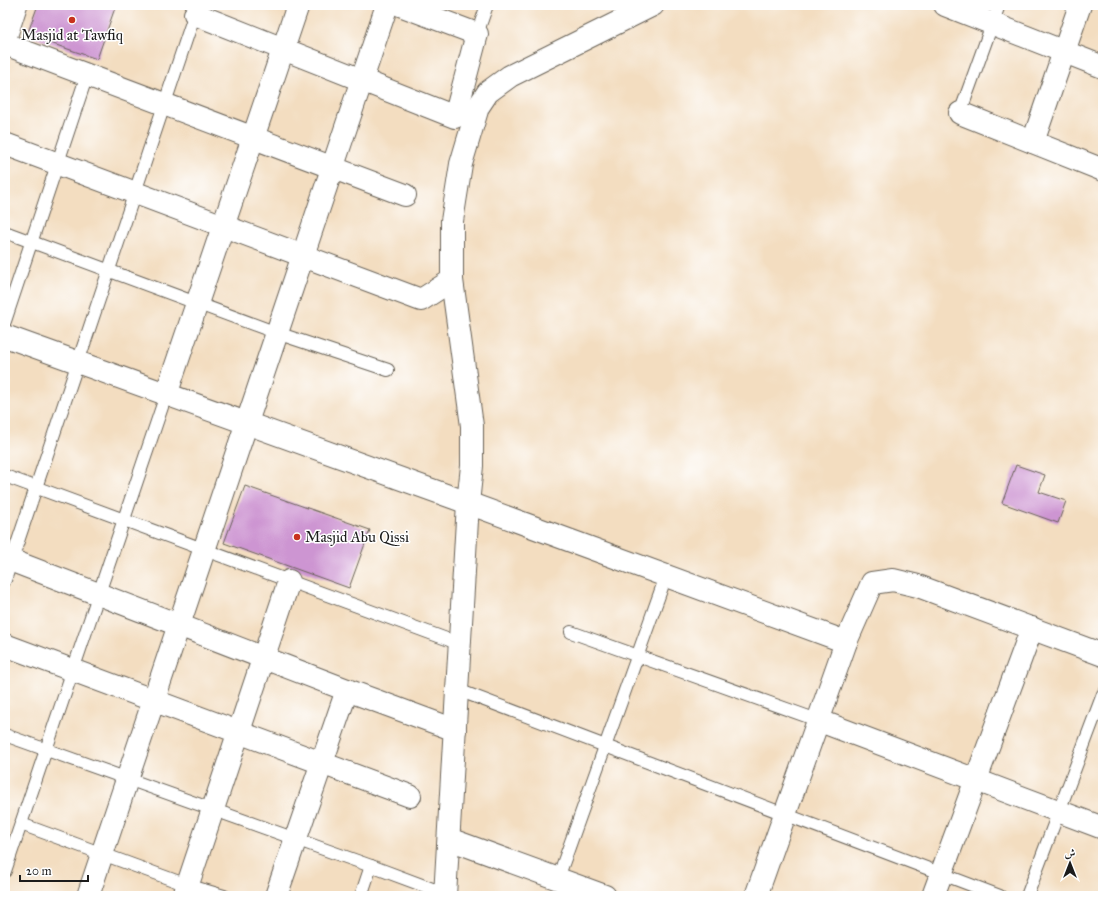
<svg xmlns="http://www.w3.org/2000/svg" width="1108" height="901" viewBox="0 0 1108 901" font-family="'IM FELL Great Primer',Amiri,serif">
<rect width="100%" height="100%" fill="#fff"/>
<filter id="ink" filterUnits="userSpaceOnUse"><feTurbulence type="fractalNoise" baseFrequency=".025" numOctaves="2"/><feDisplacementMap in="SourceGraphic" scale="8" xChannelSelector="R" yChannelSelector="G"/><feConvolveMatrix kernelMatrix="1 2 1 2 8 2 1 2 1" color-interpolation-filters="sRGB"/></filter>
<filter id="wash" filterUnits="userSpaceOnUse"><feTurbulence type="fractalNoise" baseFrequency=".012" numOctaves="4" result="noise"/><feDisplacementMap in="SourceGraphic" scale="16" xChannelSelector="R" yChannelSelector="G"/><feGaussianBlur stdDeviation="0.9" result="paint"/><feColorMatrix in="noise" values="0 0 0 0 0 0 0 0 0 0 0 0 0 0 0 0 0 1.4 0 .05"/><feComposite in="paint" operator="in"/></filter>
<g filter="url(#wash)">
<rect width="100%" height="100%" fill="#f3ddc0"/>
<g id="blocks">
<!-- building -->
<g fill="#cd95d2">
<polygon points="38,5 116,5 97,59 27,35"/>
<polygon points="1016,465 1045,475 1039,492 1066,501 1058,523 1002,503"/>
<polygon points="245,486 370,530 349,588 224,543"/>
</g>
</g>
</g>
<g filter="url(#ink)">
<use href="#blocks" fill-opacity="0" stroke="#676055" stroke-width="1"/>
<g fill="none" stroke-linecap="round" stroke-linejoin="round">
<defs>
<g id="lane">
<polyline points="477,34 487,5"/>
<polyline points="960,113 999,5"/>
<polyline points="5,232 277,333 388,370"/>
<polyline points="5,321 87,75"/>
<polyline points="5,476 460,644"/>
<polyline points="5,580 196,10"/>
<polyline points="571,632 820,721"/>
<polyline points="458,690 1000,896"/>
<polyline points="5,735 371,866 446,894"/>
<polyline points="21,824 187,885 224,896"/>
<polyline points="5,871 166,395"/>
<polyline points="558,878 666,576"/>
<polyline points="361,896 371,866"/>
<polyline points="1027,896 1103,694"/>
</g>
<g id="street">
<polyline points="945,5 1103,67"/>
<polyline points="195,14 455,117 477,34 400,5"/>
<polyline points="5,39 16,5"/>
<polyline points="5,44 405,195"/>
<polyline points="960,113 1103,170"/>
<polyline points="1033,142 1080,5"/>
<polyline points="5,144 421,300 452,280"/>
<polyline points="5,336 468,503 846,642"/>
<polyline points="166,395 298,5"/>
<polyline points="5,558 347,690 455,730"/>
<polyline points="5,645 410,796"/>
<polyline points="820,721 1103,828"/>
<polyline points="449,839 605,896"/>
<polyline points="88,896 387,5"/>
<polyline points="184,896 289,581"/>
<polyline points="276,896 347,690"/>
<polyline points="445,896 468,503 472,466 472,426 452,280 452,221 461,164 478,107 488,92 510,76 653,5"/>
<polyline points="933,896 1032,628"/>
</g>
<polyline id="secondary" points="756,896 846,642 872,583 893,580 918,586 1103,655"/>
</defs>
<!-- lane casing -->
<use href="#lane" stroke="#676055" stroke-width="14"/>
<!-- street casing -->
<use href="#street" stroke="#676055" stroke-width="24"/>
<!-- secondary casing -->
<use href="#secondary" stroke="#676055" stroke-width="24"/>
<!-- lane -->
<use href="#lane" stroke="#fff" stroke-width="12"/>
<!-- street -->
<use href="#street" stroke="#fff" stroke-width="22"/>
<!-- secondary -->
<use href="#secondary" stroke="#fff" stroke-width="22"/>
</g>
</g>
<!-- markers -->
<g fill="#c8321e" stroke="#fff" stroke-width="1.5">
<circle cx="72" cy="20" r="4"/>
<circle cx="297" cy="537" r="4"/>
</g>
<g text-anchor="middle" stroke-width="3" stroke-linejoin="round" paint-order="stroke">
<!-- poi labels -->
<g font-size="15" fill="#1c1c1c" stroke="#fff">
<text x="72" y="40">Masjid at Tawfiq</text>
<text x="305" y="542" text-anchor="start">Masjid Abu Qissi</text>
</g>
</g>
<!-- margin -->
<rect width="1108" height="901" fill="none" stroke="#fff" stroke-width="20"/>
<!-- north arrow -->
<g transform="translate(1070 863)" stroke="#ffffff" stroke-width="3" paint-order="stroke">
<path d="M0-3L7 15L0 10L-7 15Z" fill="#1c1c1c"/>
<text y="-6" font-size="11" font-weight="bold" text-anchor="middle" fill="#1c1c1c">ش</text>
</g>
<!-- scale -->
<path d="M20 875v6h68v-6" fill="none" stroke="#1c1c1c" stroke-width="2"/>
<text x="26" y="875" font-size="12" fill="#1c1c1c" stroke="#ffffff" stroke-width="3" paint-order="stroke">20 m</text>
</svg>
